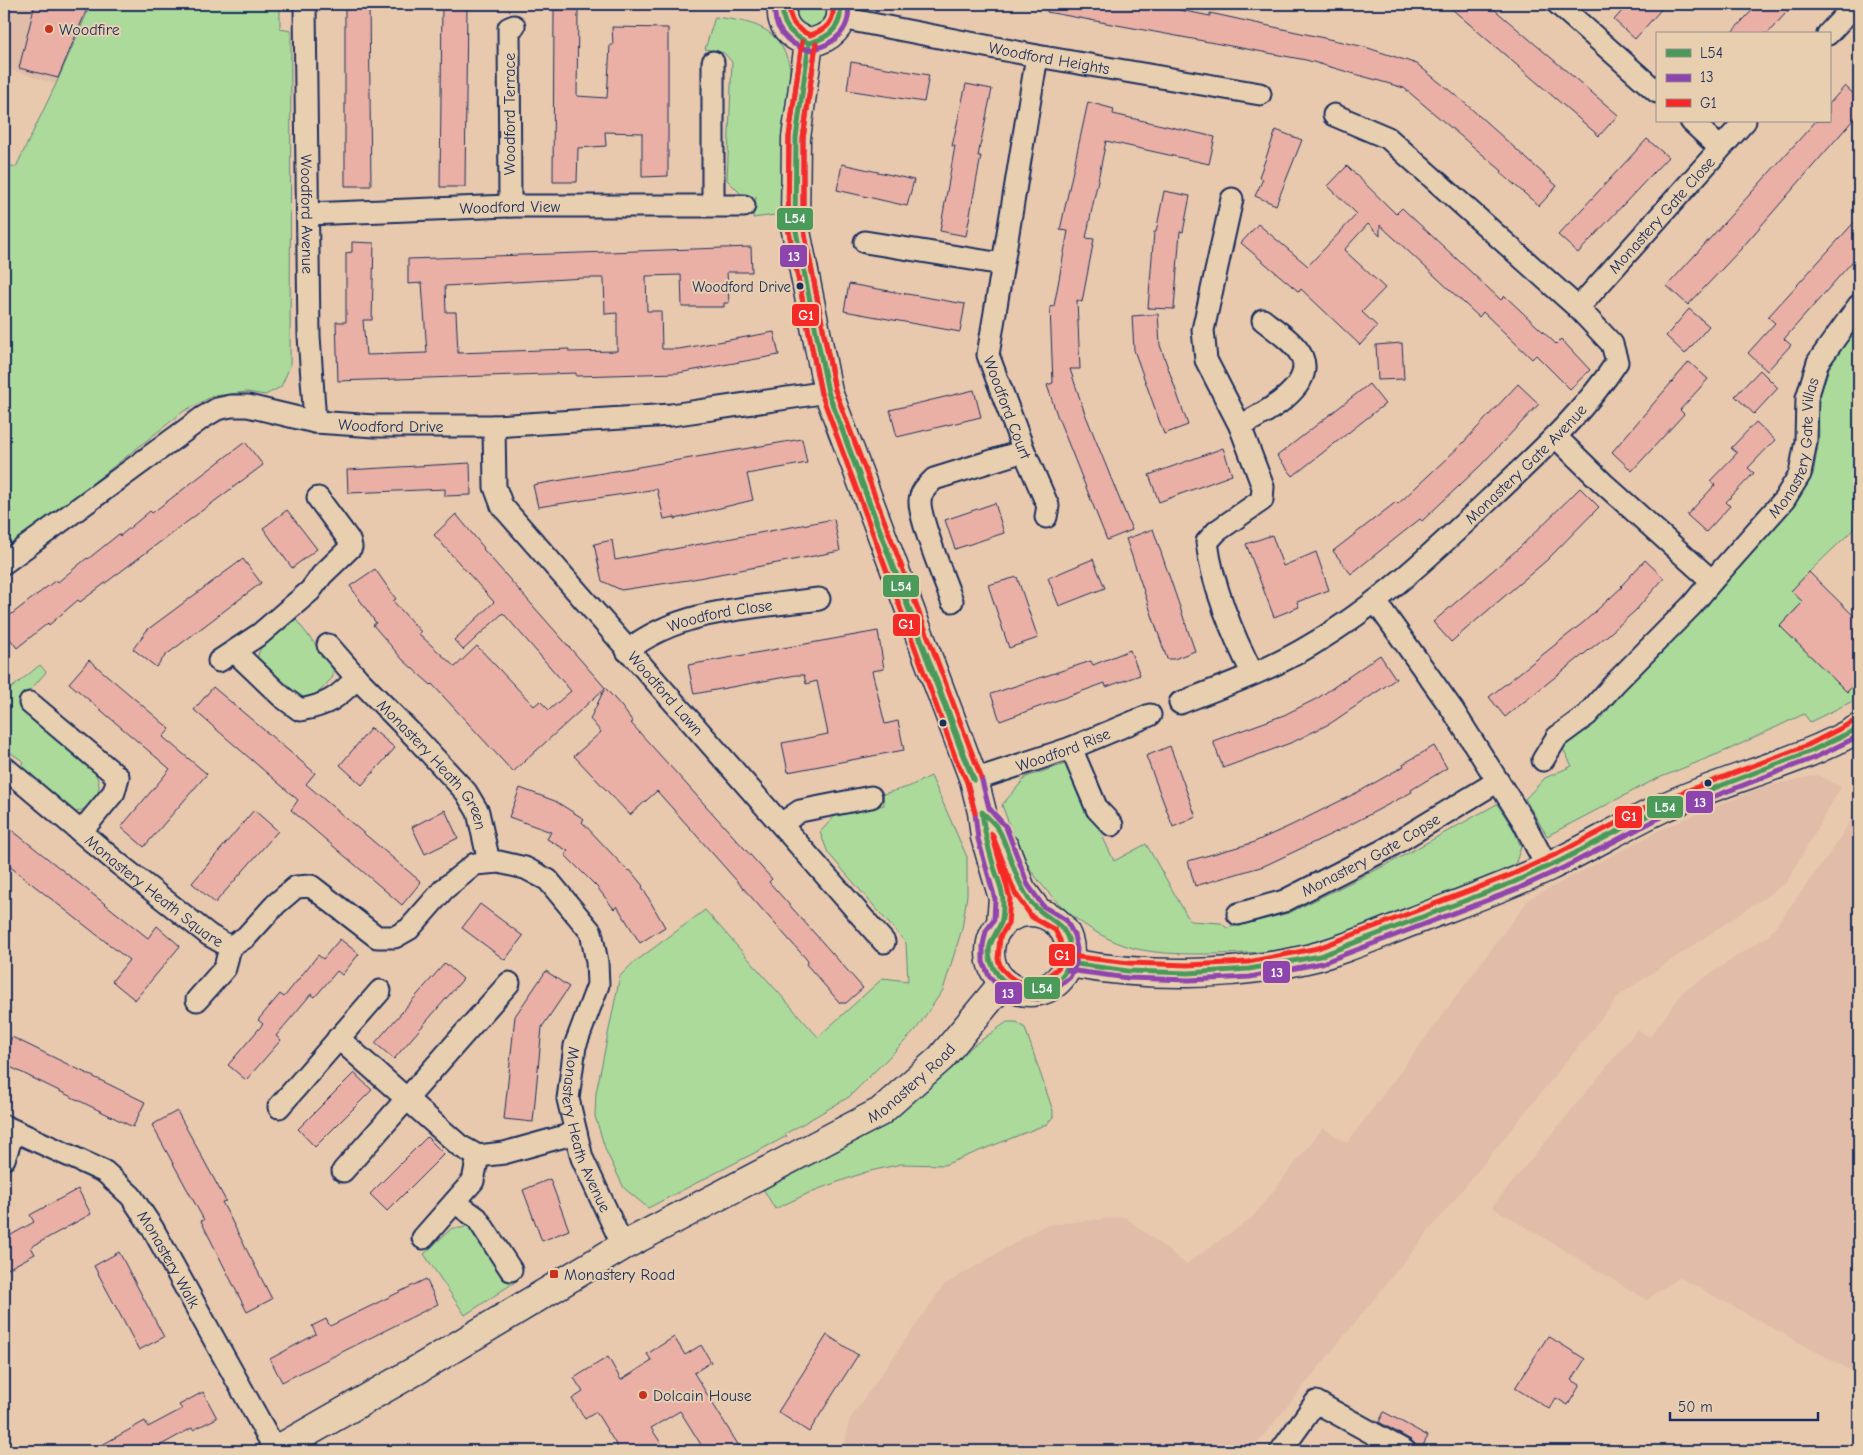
<svg xmlns="http://www.w3.org/2000/svg" width="1863" height="1455" viewBox="0 0 1863 1455" font-family="'Comic Neue',sans-serif">
<rect width="100%" height="100%" fill="#e8c9ae"/>
<filter id="ink" filterUnits="userSpaceOnUse"><feTurbulence type="fractalNoise" baseFrequency=".02" numOctaves="2"/><feDisplacementMap in="SourceGraphic" scale="10" xChannelSelector="R" yChannelSelector="G"/><feConvolveMatrix kernelMatrix="1 2 1 2 8 2 1 2 1" color-interpolation-filters="sRGB"/></filter>
<g filter="url(#ink)">
<!-- built -->
<g fill="#e1bca8">
<polygon points="4,4 91,4 56,84 4,68"/>
<polygon points="1817,775 1841,787 1786,883 1621,994 1251,1451 844,1451 849,1420 944,1285 1045,1225 1125,1217 1186,1264 1252,1218 1323,1128 1347,1143 1529,899 1666,827 1763,787"/>
<polygon points="1859,807 1859,1284 1855,1293 1859,1295 1859,1375 1679,1277 1647,1300 1492,1207 1637,1030 1650,1037 1684,991 1769,935 1833,849"/>
</g>
<!-- green -->
<g fill="#abda9a" stroke="#63847c">
<polygon points="91,4 280,4 280,29 291,31 290,366 281,387 265,395 247,392 213,396 184,411 60,509 4,549 4,164 16,167 56,84"/>
<polygon points="791,4 829,4 831,20 808,35 789,8"/>
<path d="M715 17C753 22 780 26 790 68L782 214 753 218 756 197 741 194 727 180 732 62 724 53 705 49Z"/>
<polygon points="1859,316 1859,524 1809,572 1807,606 1798,607 1780,626 1847,691 1859,679 1859,698 1810,722 1804,714 1730,749 1654,780 1547,836 1525,799 1545,778 1572,766 1560,743 1675,636 1813,475 1819,440 1818,394 1827,366"/>
<path d="M293 616 333 667V677C327 683 318 695 310 698 295 702 268 670 257 660 260 640 278 629 293 616Z"/>
<path d="M40 665 46 672 20 702 24 711 95 773C106 793 93 808 73 813L18 769 24 762 4 748V694Z"/>
<path d="M1068 763 1114 861 1146 844 1190 921 1221 923 1227 928 1289 913 1390 863 1497 804 1514 830 1521 847 1514 868C1448 894 1383 925 1315 943 1280 952 1243 954 1206 954 1185 954 1163 954 1142 950 1096 941 1054 906 1029 867 1017 848 1010 826 1002 805L1026 777Z"/>
<polygon points="931,776 967,857 967,895 962,929 943,990 915,1031 849,1097 785,1134 787,1136 648,1208 624,1188 606,1151 595,1116 596,1093 620,976 632,964 705,910 818,1037 883,978 908,981 906,943 828,853 820,832 835,816 884,805 883,794 908,787"/>
<polygon points="1007,1022 1017,1022 1025,1028 1053,1111 1053,1117 1047,1124 944,1165 901,1164 866,1172 813,1191 775,1209 761,1185 930,1084 974,1045"/>
<polygon points="468,1225 504,1281 518,1280 465,1315 424,1254 452,1228 462,1228"/>
</g>
<!-- building -->
<g fill="#eab0a5" stroke="#1b2f5e" fill-rule="evenodd">
<polygon points="35,4 89,4 58,78 19,68"/>
<polygon points="345,4 369,4 371,186 345,186"/>
<polygon points="442,4 467,4 465,187 440,187"/>
<polygon points="1047,4 1150,4 1210,16 1210,13 1365,47 1417,64 1466,104 1557,186 1539,206 1501,173 1502,171 1404,88 1306,60 1047,12"/>
<polygon points="1446,4 1488,4 1618,115 1599,136"/>
<polygon points="1628,4 1666,4 1635,39 1614,20"/>
<polygon points="1758,4 1794,4 1767,34 1730,34"/>
<polygon points="554,10 578,10 577,96 607,98 610,45 613,45 612,27 668,28 668,176 642,177 642,133 605,132 606,146 578,148 577,182 553,182"/>
<polygon points="851,62 929,75 924,102 847,90"/>
<polygon points="966,84 992,89 978,156 981,156 966,236 940,231 955,146 952,146"/>
<polygon points="1845,86 1859,99 1859,113 1740,250 1688,305 1667,286 1816,121 1829,121 1829,104"/>
<polygon points="1088,102 1114,109 1113,114 1215,137 1209,164 1106,141 1086,238 1094,239 1082,302 1077,300 1080,369 1070,369 1084,411 1132,530 1107,540 1057,415 1047,385 1053,383 1050,307 1054,306 1068,231 1060,230"/>
<polygon points="1276,130 1302,140 1276,205 1255,196 1263,179 1259,177"/>
<polygon points="1647,139 1668,157 1578,253 1558,235"/>
<polygon points="842,164 914,180 907,206 837,190"/>
<polygon points="1347,166 1396,214 1402,208 1501,300 1505,296 1556,344 1561,339 1590,370 1570,389 1536,355 1532,359 1483,312 1479,317 1380,225 1380,236 1368,224 1344,250 1385,288 1362,312 1377,326 1360,345 1301,289 1299,292 1241,243 1258,224 1308,266 1357,214 1328,186"/>
<polygon points="1164,191 1190,196 1183,232 1180,231 1174,309 1148,308 1154,232 1156,232"/>
<polygon points="1859,217 1859,254 1784,339 1791,345 1767,371 1748,353 1775,323 1768,317"/>
<path d="M352 242 374 243 372 320H363L366 355 427 353 422 283 408 284V259L751 247 752 272H727L729 303H724V307H682L681 275 646 276 647 311H661L662 349H679L774 332 779 355 678 373 576 376V373L338 381 336 322H346V253L352 252ZM584 278H604L605 314 617 313V351L569 352V349L458 353 456 312H446L445 286Z"/>
<polygon points="849,284 965,304 960,332 844,311"/>
<polygon points="1689,309 1709,326 1685,354 1666,336"/>
<polygon points="1158,314 1160,345 1188,425 1164,434 1134,350 1132,316"/>
<polygon points="1402,343 1404,379 1378,380 1376,345"/>
<polygon points="1689,362 1708,379 1680,410 1684,414 1632,471 1612,452"/>
<polygon points="1760,370 1778,388 1754,414 1735,396"/>
<polygon points="1369,384 1385,404 1293,476 1277,456"/>
<polygon points="1518,384 1539,404 1480,466 1422,521 1420,519 1351,574 1333,551 1396,502 1398,504 1463,443"/>
<polygon points="974,390 981,417 897,437 890,410"/>
<polygon points="1756,422 1775,440 1748,468 1754,473 1726,502 1730,506 1706,532 1687,515 1715,485 1710,481 1737,453 1731,448"/>
<polygon points="802,439 807,463 747,474 753,500 675,519 675,517 664,519 657,489 538,507 533,485"/>
<polygon points="245,442 263,465 80,602 78,600 49,625 48,623 17,648 4,631 4,620 56,580 58,582 87,558 88,559 119,534 120,536 150,511 152,513"/>
<polygon points="1223,448 1232,475 1159,502 1149,475"/>
<polygon points="470,463 471,495 445,496 445,489 348,493 347,470"/>
<polygon points="1580,488 1599,507 1547,560 1451,642 1433,622 1519,548"/>
<polygon points="995,503 1004,533 955,549 945,520"/>
<polygon points="287,510 317,549 292,568 263,528"/>
<polygon points="456,514 484,548 483,549 622,707 633,722 631,723 772,879 769,882 863,988 846,1003 840,1003 806,964 808,961 657,791 630,815 574,756 601,732 590,719 605,688 513,772 432,684 431,685 403,660 373,625 376,623 350,586 375,569 396,599 393,601 421,632 419,634 455,667 477,646 534,706 540,701 549,710 571,691 503,613 463,650 454,640 494,602 434,535"/>
<polygon points="834,519 840,551 688,580 621,590 602,581 594,544 612,540 615,560"/>
<polygon points="1153,529 1195,651 1174,659 1167,659 1126,539"/>
<polygon points="1272,535 1283,566 1316,552 1329,590 1297,602 1299,607 1274,617 1246,544"/>
<polygon points="243,559 261,583 166,655 156,667 133,649 147,630"/>
<polygon points="1093,559 1105,588 1059,606 1048,578"/>
<polygon points="1645,560 1664,578 1635,611 1608,635 1505,717 1489,697 1584,622 1622,587 1621,586"/>
<polygon points="1809,572 1859,621 1859,679 1847,692 1780,626 1803,602 1791,591"/>
<polygon points="1017,577 1038,638 1009,648 988,585"/>
<polygon points="878,631 884,669 872,671 885,724 898,721 904,750 788,772 782,743 828,734 817,681 806,684 804,675 796,675 694,694 688,665"/>
<polygon points="1130,650 1140,675 1106,687 1105,683 1000,721 991,694 1091,661 1093,665"/>
<polygon points="1380,655 1396,679 1331,723 1293,742 1223,768 1213,741 1284,715 1318,698"/>
<polygon points="89,660 170,729 163,737 207,774 144,847 121,827 170,769 69,683"/>
<polygon points="213,687 315,773 306,784 421,882 402,905 291,810 298,800 194,710"/>
<polygon points="371,728 395,748 362,785 340,765"/>
<polygon points="1170,746 1196,817 1173,827 1146,756"/>
<polygon points="1434,746 1447,768 1411,790 1412,792 1340,830 1264,866 1195,886 1188,861 1252,843 1292,825 1362,790 1404,766 1403,764"/>
<polygon points="520,788 555,801 584,819 582,822 628,871 630,870 643,886 642,887 665,927 640,943 617,906 614,909 597,887 565,855 568,851 547,839 551,832 509,817"/>
<polygon points="254,810 278,831 215,903 192,883"/>
<polygon points="445,810 458,838 425,854 412,827"/>
<polygon points="4,824 148,938 157,926 180,946 135,1000 112,981 129,960 4,862"/>
<polygon points="480,904 523,936 505,960 462,928"/>
<polygon points="340,939 359,954 342,975 337,971 315,997 311,994 276,1036 281,1040 246,1080 228,1065 263,1024 258,1020 280,994 284,997 318,955 323,959"/>
<polygon points="445,963 463,979 394,1059 375,1043"/>
<polygon points="546,971 569,987 542,1027 533,1122 504,1119 515,1016"/>
<polygon points="12,1037 145,1102 133,1127 4,1064 4,1053"/>
<polygon points="354,1073 372,1090 315,1147 298,1129"/>
<polygon points="177,1111 226,1201 222,1202 272,1299 247,1312 201,1221 204,1220 152,1125"/>
<polygon points="427,1137 444,1154 387,1211 370,1194"/>
<polygon points="550,1179 569,1230 542,1241 523,1190"/>
<polygon points="78,1189 91,1214 31,1247 35,1254 4,1271 4,1239 34,1222 30,1215"/>
<polygon points="119,1252 164,1337 139,1350 94,1266"/>
<polygon points="426,1279 438,1304 282,1382 270,1359 316,1334 312,1326 326,1319 330,1326"/>
<polygon points="827,1335 858,1355 809,1432 778,1412"/>
<polygon points="1548,1336 1585,1359 1572,1380 1580,1385 1568,1405 1556,1398 1549,1409 1515,1388"/>
<polygon points="674,1337 685,1355 701,1345 711,1362 694,1373 742,1451 705,1451 680,1411 651,1428 666,1451 620,1451 596,1412 585,1419 572,1399 583,1392 574,1378 608,1357 621,1380 652,1361 647,1354"/>
<polygon points="203,1392 217,1418 193,1430 192,1428 150,1451 91,1451 145,1421 148,1427 182,1409 179,1405"/>
<polygon points="1384,1412 1428,1436 1420,1451 1417,1451 1416,1445 1411,1440 1379,1422"/>
</g>
<g fill="none" stroke-linecap="round" stroke-linejoin="round">
<defs>
<g id="street">
<polyline points="1558,4 1657,92"/>
<path id="s1" d="M305 6 309 336 315 422"/>
<path id="s2" d="M841 18 1037 56 1260 94"/>
<polyline points="1828,34 1856,4"/>
<path id="s3" d="M1037 56 988 355 1024 451 1048 506 1046 517"/>
<polyline points="713,62 713,205"/>
<polyline points="1691,121 1720,148"/>
<path d="M1232 199 1203 330 1206 360 1240 426 1263 487 1262 500 1217 531 1207 542C1212 585 1233 636 1253 674"/>
<polyline points="510,206 509,28 514,26"/>
<path id="s4" d="M308 214 508 206H744"/>
<polyline points="865,242 1002,264"/>
<path id="s5" d="M1578 308 1745 121"/>
<path id="s6" d="M494 426 495 487 502 506 884 942"/>
<path d="M1240 426C1261 415 1315 388 1302 357 1295 342 1275 330 1263 320"/>
<polyline points="1556,437 1603,483 1712,581"/>
<path id="s7" d="M4 563 202 418 217 409 231 406H248L315 422 375 426H495L671 415 828 392"/>
<path d="M952 601C945 581 919 519 920 501 920 492 928 485 934 479L1024 451"/>
<polyline points="1376,602 1452,709 1522,819 1547,867"/>
<path id="s8" d="M328 645 357 678 416 738 466 792 478 812 489 862"/>
<path id="s9" d="M627 651C680 608 754 608 819 599"/>
<path d="M235 652 281 696 300 710C328 705 337 698 357 678"/>
<polyline points="219,661 260,634 310,591 322,575 351,547 349,540 318,498"/>
<polyline points="30,703 118,777 114,792 81,832"/>
<path id="s10" d="M1180 703C1224 686 1270 670 1311 645 1377 606 1433 553 1489 500 1535 456 1582 415 1617 362L1612 344 1578 308 1388 138 1334 115"/>
<polyline points="1071,748 1097,809 1112,825"/>
<path id="s11" d="M1543 760 1557 737 1587 715 1615 683 1692 605 1712 581 1784 500 1800 474 1806 441 1807 398 1818 362 1859 305"/>
<path id="s12" d="M4 767 120 865 209 935 230 947"/>
<path id="s13" d="M974 780 1071 748 1150 715"/>
<polyline points="781,824 800,811 871,797"/>
<path id="s14" d="M1238 914 1284 901 1384 850 1498 781"/>
<path id="s15" d="M230 947 246 937 276 904 296 887 311 886 377 937H395L409 929 444 889 475 864 499 862 525 868 548 880 591 932 597 962 598 985 575 1046 568 1099 582 1158 623 1246"/>
<polyline points="197,1000 225,968 230,947"/>
<polyline points="338,1038 460,1146 478,1156 504,1153 576,1133"/>
<polyline points="279,1107 380,991"/>
<path id="s16" d="M4 1126 105 1172 131 1196 153 1229 276 1451"/>
<polyline points="4,1159 14,1131"/>
<polyline points="343,1171 509,983"/>
<polyline points="456,1203 477,1218 511,1270"/>
<polyline points="423,1238 473,1181 478,1156"/>
<polyline points="1281,1451 1316,1402 1405,1451"/>
</g>
<g id="secondary">
<path d="M783 4C778 25 791 36 809 43 829 39 846 26 840 4"/>
<polyline points="809,43 796,138 795,226 828,392 974,780 982,812 985,837 1003,898 1001,923"/>
<polyline points="1005,848 1021,889 1038,912"/>
<circle cx="1030" cy="952" r="40"/>
<path d="M1069 963C1146 977 1231 977 1307 959 1342 951 1377 935 1411 922 1457 904 1503 888 1548 867 1586 849 1622 827 1660 809 1725 778 1798 764 1859 728"/>
<path id="s17" d="M275 1451 422 1367 623 1246 880 1112 941 1058 1004 982"/>
</g>
</defs>
<!-- street casing -->
<use href="#street" stroke="#1b2f5e" stroke-width="25"/>
<!-- secondary casing -->
<use href="#secondary" stroke="#1b2f5e" stroke-width="31"/>
<!-- street -->
<use href="#street" stroke="#e8cfb0" stroke-width="21"/>
<!-- secondary -->
<use href="#secondary" stroke="#e8cfb0" stroke-width="28"/>
<defs>
<g id="bus-1">
<path d="M783 4C780 25 791 35 809 43 829 38 843 27 840 4"/>
<polyline points="809,43 796,138 795,226 828,392"/>
<polyline points="828,392 974,780"/>
<polyline points="828,392 963,756 974,780"/>
<path d="M982 812C988 818 996 824 1000 832 1011 855 1015 880 1030 901 1045 921 1070 921 1070 952 1070 997 1006 1005 991 962 985 945 995 937 1001 923 1003 918 1003 907 1003 901 1003 889 996 875 993 864 988 847 984 830 982 812Z"/>
<polyline points="1069,963 1128,971 1188,973 1249,969 1320,956 1514,882 1562,860 1660,809 1811,751 1859,728"/>
</g>
<g id="bus-2">
<path d="M775 4C772 27 786 44 809 50 833 46 852 30 848 4"/>
<polyline points="802,42 789,137 788,227 821,394"/>
<polyline points="816,44 803,139 803,225 835,390"/>
<polyline points="967,782 975,813 978,839 995,899 994,920 986,931 983,945 983,962 989,976 1000,988 1011,995 1038,999 1050,994 1070,977 1076,964 1077,949 1074,935 1066,920 1043,906 1028,885 1006,827 989,808 981,777"/>
<polyline points="1068,970 1128,978 1189,980 1250,977 1322,963 1517,889 1565,867 1663,816 1814,758 1859,736"/>
</g>
<g id="bus-3">
<path d="M790 5C788 21 796 29 810 35 825 31 835 22 833 5"/>
<polyline points="802,42 789,137 788,227 821,393 956,759 967,782 975,813"/>
<polyline points="816,44 803,139 803,225 835,390 981,777"/>
<polygon points="992,834 1015,893 1032,917 1055,930 1060,940 1062,951 1062,961 1058,968 1042,981 1034,984 1016,981 1009,976 1001,968 998,959 1000,937 1008,924 1010,898"/>
<polyline points="1070,956 1129,963 1188,965 1248,962 1318,948 1511,875 1559,853 1657,802 1808,745 1855,721"/>
</g>
</defs>
<!-- bus-1 casing -->
<use href="#bus-1" stroke="#e8cfb0" stroke-width="9"/>
<!-- bus-2 casing -->
<use href="#bus-2" stroke="#e8cfb0" stroke-width="9"/>
<!-- bus-3 casing -->
<use href="#bus-3" stroke="#e8cfb0" stroke-width="9"/>
<!-- bus-1 -->
<use href="#bus-1" stroke="#4a9a5a" stroke-width="5"/>
<!-- bus-2 -->
<use href="#bus-2" stroke="#8e44ad" stroke-width="5"/>
<!-- bus-3 -->
<use href="#bus-3" stroke="#f52a26" stroke-width="5"/>
</g>
</g>
<!-- markers -->
<g fill="#c8321e" stroke="#e8cfb0" stroke-width="2">
<circle cx="49" cy="29" r="5"/>
<rect x="549" y="1269" width="10" height="10" rx="2.5"/>
<circle cx="643" cy="1395" r="5"/>
</g>
<g fill="#1b2f5e" stroke="#e8cfb0" stroke-width="2">
<circle cx="800" cy="286" r="4.5"/>
<circle cx="943" cy="723" r="4.5"/>
<circle cx="1708" cy="783" r="4.5"/>
</g>
<g text-anchor="middle" stroke-width="4" stroke-linejoin="round" paint-order="stroke">
<!-- bus labels -->
<g font-size="15" fill="#1b2f5e" stroke="#e8cfb0" text-anchor="end">
<text x="791" y="292">Woodford Drive</text>
</g>
<!-- poi labels -->
<g font-size="16" fill="#1b2f5e" stroke="#e8cfb0" text-anchor="start">
<text x="59" y="35">Woodfire</text>
<text x="564" y="1280">Monastery Road</text>
<text x="653" y="1401">Dolcain House</text>
</g>
<!-- street labels -->
<g font-size="16" fill="#1b2f5e" stroke="#e8cfb0">
<text dy="6" stroke="none"><textPath href="#s2" startOffset="212">Woodford Heights</textPath></text>
<text transform="translate(509 114) rotate(-90)" y="6">Woodford Terrace</text>
<text dy="6" stroke="none"><textPath href="#s4" startOffset="202">Woodford View</textPath></text>
<text dy="6" stroke="none"><textPath href="#s1" startOffset="208">Woodford Avenue</textPath></text>
<text dy="6" stroke="none"><textPath href="#s5" startOffset="125">Monastery Gate Close</textPath></text>
<text dy="6" stroke="none"><textPath href="#s3" startOffset="359">Woodford Court</textPath></text>
<text dy="6" stroke="none"><textPath href="#s7" startOffset="439">Woodford Drive</textPath></text>
<text dy="6" stroke="none"><textPath href="#s11" startOffset="410">Monastery Gate Villas</textPath></text>
<text dy="6" stroke="none"><textPath href="#s10" startOffset="425">Monastery Gate Avenue</textPath></text>
<text dy="6" stroke="none"><textPath href="#s9" startOffset="101">Woodford Close</textPath></text>
<text dy="6" stroke="none"><textPath href="#s6" startOffset="330">Woodford Lawn</textPath></text>
<text dy="6" stroke="none"><textPath href="#s13" startOffset="94">Woodford Rise</textPath></text>
<text dy="6" stroke="none"><textPath href="#s8" startOffset="160">Monastery Heath Green</textPath></text>
<text dy="6" stroke="none"><textPath href="#s14" startOffset="146">Monastery Gate Copse</textPath></text>
<text dy="6" stroke="none"><textPath href="#s12" startOffset="195">Monastery Heath Square</textPath></text>
<text dy="6" stroke="none"><textPath href="#s17" startOffset="736">Monastery Road</textPath></text>
<text dy="6" stroke="none"><textPath href="#s15" startOffset="665">Monastery Heath Avenue</textPath></text>
<text dy="6" stroke="none"><textPath href="#s16" startOffset="220">Monastery Walk</textPath></text>
</g>
</g>
<g stroke="#e8cfb0" stroke-width="2">
<rect x="776" y="207" width="38" height="24" rx="5" fill="#4a9a5a"/>
<rect x="779" y="244" width="29" height="24" rx="5" fill="#8e44ad"/>
<rect x="791" y="303" width="29" height="24" rx="5" fill="#f52a26"/>
<rect x="882" y="574" width="38" height="24" rx="5" fill="#4a9a5a"/>
<rect x="892" y="613" width="29" height="24" rx="5" fill="#f52a26"/>
<rect x="1685" y="790" width="29" height="24" rx="5" fill="#8e44ad"/>
<rect x="1646" y="795" width="38" height="24" rx="5" fill="#4a9a5a"/>
<rect x="1614" y="805" width="29" height="24" rx="5" fill="#f52a26"/>
<rect x="1048" y="943" width="28" height="24" rx="5" fill="#f52a26"/>
<rect x="1262" y="960" width="29" height="24" rx="5" fill="#8e44ad"/>
<rect x="1023" y="976" width="38" height="24" rx="5" fill="#4a9a5a"/>
<rect x="994" y="981" width="29" height="24" rx="5" fill="#8e44ad"/>
</g>
<g font-size="14" text-anchor="middle" font-weight="bold" fill="#fff">
<text x="795" y="223">L54</text>
<text x="794" y="261">13</text>
<text x="806" y="320">G1</text>
<text x="901" y="591">L54</text>
<text x="906" y="629">G1</text>
<text x="1700" y="807">13</text>
<text x="1665" y="812">L54</text>
<text x="1629" y="821">G1</text>
<text x="1062" y="960">G1</text>
<text x="1277" y="977">13</text>
<text x="1042" y="993">L54</text>
<text x="1008" y="998">13</text>
</g>
<!-- margin -->
<rect width="1863" height="1455" fill="none" stroke="#e8cfb0" stroke-width="20"/>
<rect x="10" y="10" width="1843" height="1435" fill="none" stroke="#1b2f5e" stroke-width="2" filter="url(#ink)"/>
<!-- legend -->
<rect x="1656" y="32" width="175" height="90" fill="#e8cfb0" stroke="#968f8f"/>
<rect x="1666" y="49" width="25" height="8" fill="#4a9a5a" stroke="#968f8f"/>
<text x="1700" y="58" font-size="15" fill="#1b2f5e">L54</text>
<rect x="1666" y="74" width="25" height="8" fill="#8e44ad" stroke="#968f8f"/>
<text x="1700" y="82" font-size="15" fill="#1b2f5e">13</text>
<rect x="1666" y="99" width="25" height="8" fill="#f52a26" stroke="#968f8f"/>
<text x="1700" y="108" font-size="15" fill="#1b2f5e">G1</text>
<!-- scale -->
<path d="M1670 1412v8h148v-8" fill="none" stroke="#1b2f5e" stroke-width="2.5"/>
<text x="1678" y="1412" font-size="15" fill="#1b2f5e" stroke="#e8cfb0" stroke-width="4" paint-order="stroke">50 m</text>
</svg>
